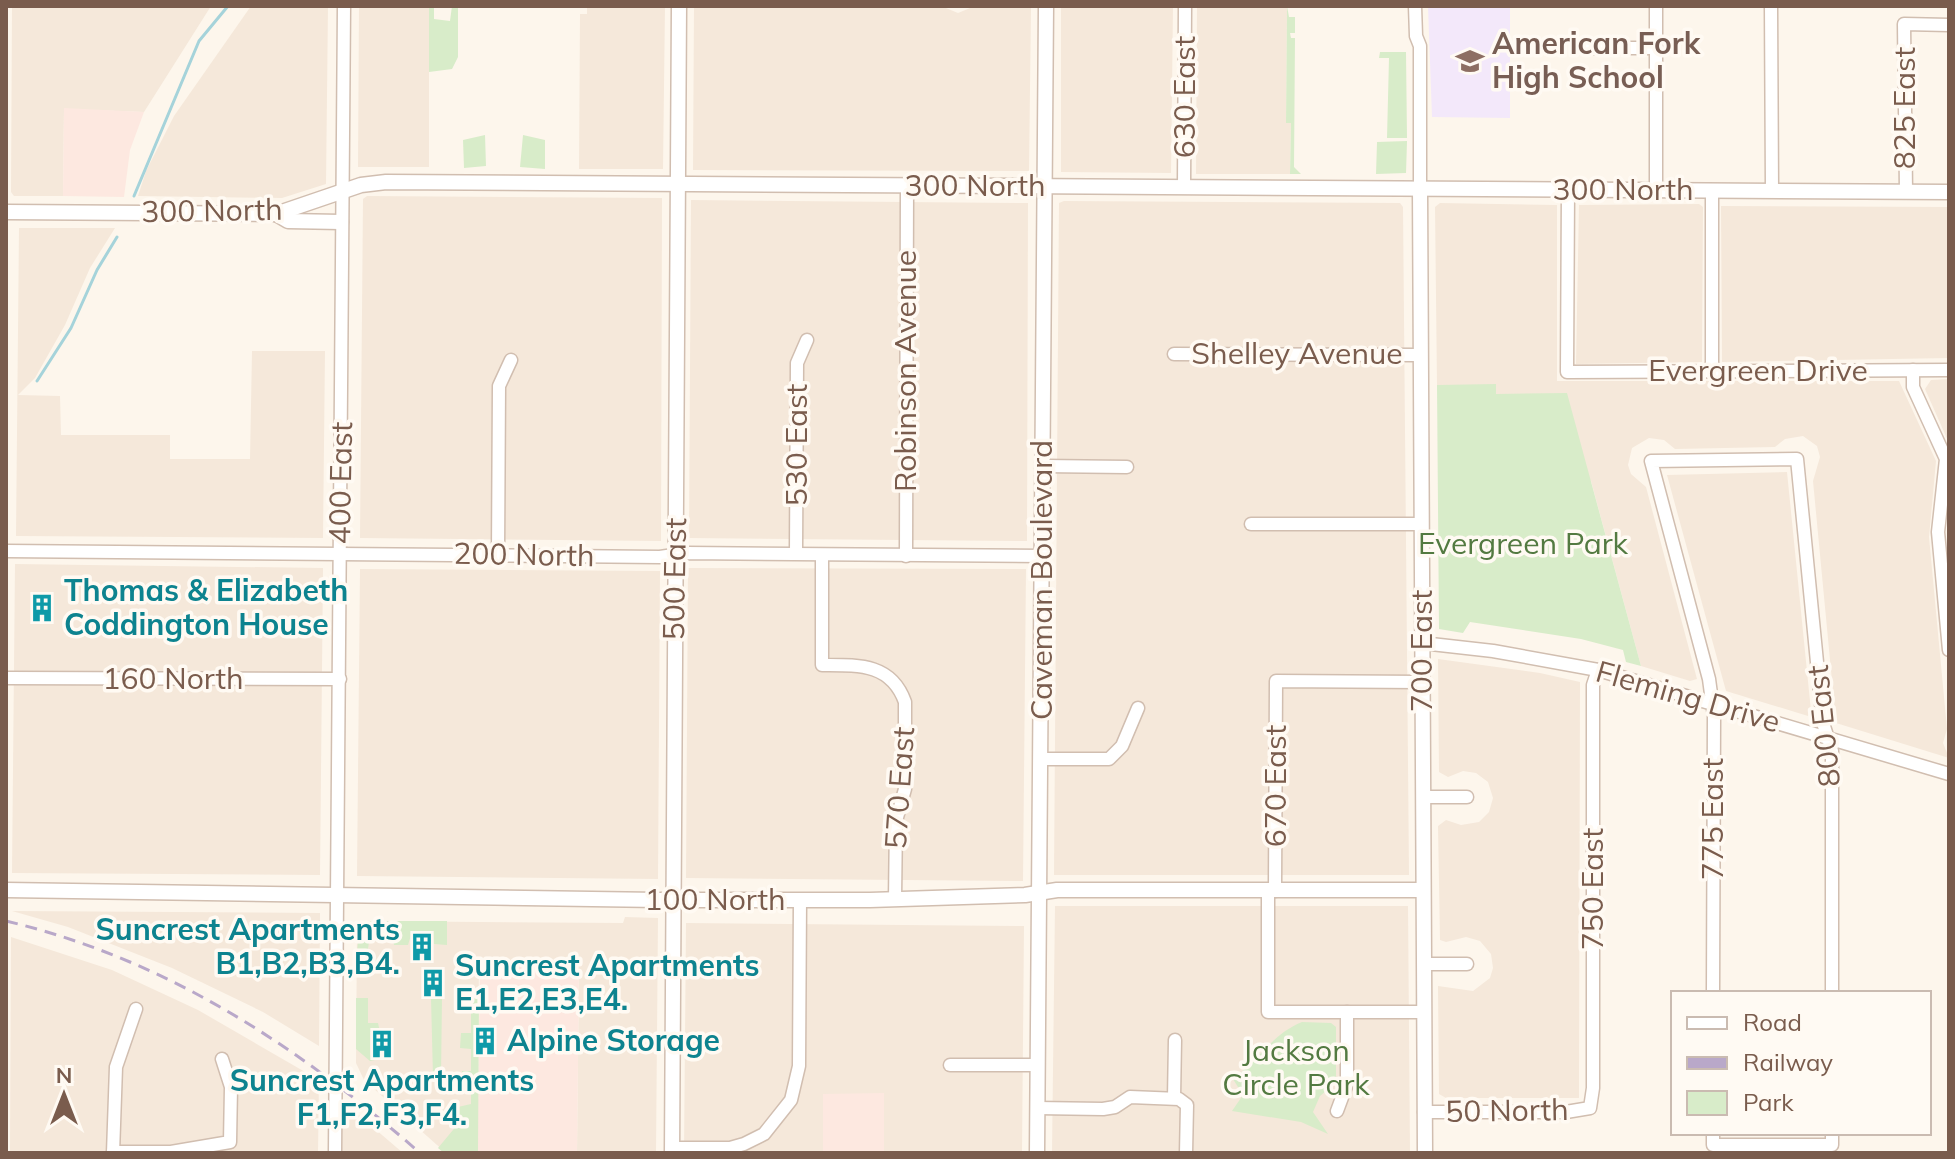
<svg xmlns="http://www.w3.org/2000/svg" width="1955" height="1159" viewBox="0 0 1955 1159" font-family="Mulish,sans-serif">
<rect width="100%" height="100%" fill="#fdf6ec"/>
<!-- residential -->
<g fill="#f5e8da">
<polygon points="12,6 211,6 144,112 64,109 63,196 14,196 11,192"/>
<polygon points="251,6 328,6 326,184 282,198 138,196 146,171 174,116"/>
<polygon points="359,6 429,6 429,167 358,167"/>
<polygon points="587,6 665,6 663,169 579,169 580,14 587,14"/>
<polygon points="694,6 941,6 958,13 975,6 1031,6 1029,171 693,170"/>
<polygon points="1061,6 1173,6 1171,173 1061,172"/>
<polygon points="1197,6 1287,6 1286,122 1291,123 1290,174 1196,174"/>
<polygon points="367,196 662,198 661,541 360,538 363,199"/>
<polygon points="691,200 1028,203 1027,541 689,538"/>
<polygon points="1064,201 1400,203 1403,207 1409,875 1054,875 1059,203"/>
<polygon points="1440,203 1557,205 1557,381 1899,381 1936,461 1929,537 1947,729 1943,743 1949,758 1836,723 1813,481 1820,457 1817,446 1803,436 1785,439 1775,447 1675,449 1664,440 1649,438 1632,448 1628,465 1631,474 1646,487 1697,679 1690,681 1641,666 1591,481 1496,394 1495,385 1437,385 1435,207"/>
<polygon points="1699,204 1703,207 1702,362 1576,364 1579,205"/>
<polygon points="1721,206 1949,207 1949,358 1722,362"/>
<polygon points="19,228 115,228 90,268 65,325 35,378 18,395 60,396 61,435 170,435 170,459 250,459 252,351 325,351 323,538 16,536"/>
<polygon points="1949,379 1949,443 1925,389 1931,380"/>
<polygon points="1787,472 1811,711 1808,716 1726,691 1667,475"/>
<polygon points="15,564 323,568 320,875 12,873"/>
<polygon points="688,568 1026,569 1023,881 686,878"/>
<polygon points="360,569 660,571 658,879 357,876"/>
<polygon points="1438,659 1540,673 1580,682 1579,1098 1446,1098 1439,1094 1438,986 1473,991 1490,978 1493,968 1491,954 1480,941 1466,937 1446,942 1440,940 1438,826 1446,820 1461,825 1479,822 1489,812 1493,798 1488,782 1476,773 1463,771 1448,777 1439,772"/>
<polygon points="1055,906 1408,906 1410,1153 1052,1153"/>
<polygon points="12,911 320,913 319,1046 263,1012 172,968 68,927"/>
<polygon points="625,917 658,918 656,1153 577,1153 579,973 521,970 521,965 479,964 477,1153 446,1153 364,1080 356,1063 357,926 360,921 623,923"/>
<polygon points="686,923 1024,926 1022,1153 884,1153 884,1094 823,1094 823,1153 684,1153"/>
<polygon points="11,937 112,970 198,1010 319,1080 318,1153 10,1153"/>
<polygon points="342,1100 361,1117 403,1153 342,1153"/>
</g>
<!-- commercial -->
<g fill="#fde8e0">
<polygon points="64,108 144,112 130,150 124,197 63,196"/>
<polygon points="480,964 522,965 522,970 579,972 577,1153 477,1153"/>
<polygon points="884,1093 884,1153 823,1153 823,1094"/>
</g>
<!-- education -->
<polygon fill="#f3e8fa" points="1428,6 1510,6 1510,118 1432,117"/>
<!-- green -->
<g fill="#d8ecc9">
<polygon points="429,6 434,6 434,19 450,21 452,6 458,6 458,57 452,69 429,72"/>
<polygon points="1287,6 1289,17 1295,17 1295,33 1290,33 1291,38 1295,38 1294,167 1301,174 1290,174 1291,123 1286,123"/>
<polygon points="1380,52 1406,52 1407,138 1387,138 1389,58 1379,58"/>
<polygon points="485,135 486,166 464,168 463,140"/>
<polygon points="523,135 545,140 545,169 520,167"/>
<polygon points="1407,141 1406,173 1376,174 1377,142"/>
<polygon points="1496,384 1496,394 1567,393 1641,666 1626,662 1623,650 1581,639 1470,622 1463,633 1439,629 1437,385"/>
<polygon points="360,921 447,921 447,945 434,944 433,935 411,935 408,945 394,945 392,935 370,935 366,963 356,963"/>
<polygon points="479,995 478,1153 444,1153 438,1148 458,1124 447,1114 449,1109 471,1104 471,1082 462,1081 462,1071 471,1071 471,1049 460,1048 461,1033 471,1033 471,1011 462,1011 460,997"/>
<polygon points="356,998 368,998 368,1023 378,1023 380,1032 370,1032 370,1055 380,1055 380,1059 370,1061 356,1049"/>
<polygon points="431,998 442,998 441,1077 433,1077"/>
<path d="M1302 1022 1331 1023 1336 1027V1083L1320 1096 1313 1112 1328 1134 1301 1122 1232 1111 1243 1095 1233 1079C1259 1060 1272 1034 1302 1022Z"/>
</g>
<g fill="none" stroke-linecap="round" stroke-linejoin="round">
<!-- stream -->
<g stroke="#a5d3da" stroke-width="3">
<polyline points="134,196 199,41 228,6"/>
<polyline points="37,381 71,328 97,270 117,237"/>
</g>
<defs>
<g id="minor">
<polyline points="1415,6 1416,36 1420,46 1420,189"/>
<polyline points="1771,6 1772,191"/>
<polyline points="1586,48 1657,48"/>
<polyline points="1184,187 1185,6"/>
<polyline points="1568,190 1567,372 1949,370"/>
<polyline points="1656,190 1656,6"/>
<polyline points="1906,192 1904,24 1949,25"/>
<polyline points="1174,354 1421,355"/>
<polyline points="1913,370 1913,387 1946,459 1938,532 1949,650"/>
<polyline points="1712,371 1712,191"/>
<polyline points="1043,466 1127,467"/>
<polyline points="1251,524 1422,524"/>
<polyline points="6,551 660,557 687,553 1042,556"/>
<polyline points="796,553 797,363 807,340"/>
<polyline points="498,554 499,386 511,360"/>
<path d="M822 555V665C858 665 891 663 905 702V789L896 821 895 899"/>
<polyline points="906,556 907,185"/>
<polyline points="1422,643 1493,651 1598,670 1949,774"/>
<polyline points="6,678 340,679"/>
<polyline points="1040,759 1109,759 1122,746 1138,708"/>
<polyline points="1423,797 1467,797"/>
<polyline points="1268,891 1268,1012 1424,1012"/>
<polyline points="1275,891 1276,681 1422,682"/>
<polyline points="1424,964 1467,964"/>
<polyline points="1713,993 1714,716 1709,679 1651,461 1797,459 1823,723 1832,751 1832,993"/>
<polyline points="950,1065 1038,1065"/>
<polyline points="1174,1098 1175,1040"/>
<polyline points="1037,1108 1103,1109 1115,1107 1130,1097 1179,1099 1187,1105 1186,1153"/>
<polyline points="1337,1111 1347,1084 1347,1012"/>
<polyline points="1424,1112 1566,1112 1590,1108 1593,1088 1593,685 1598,670"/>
<polyline points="1713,1133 1713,1145 1832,1145 1832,1133"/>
<polyline points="672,1148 730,1148 744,1144 764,1134 791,1100 799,1066 800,900"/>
<polyline points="113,1152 171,1152 230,1142 231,1087 222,1059"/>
<polyline points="113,1153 116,1067 136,1009"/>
<polyline points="335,1153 344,6"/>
</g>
<g id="tertiary">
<polyline points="1420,189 1425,1153"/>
<polyline points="6,212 276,214 361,185 386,182 1949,192"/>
<polyline points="276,214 288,221 341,222"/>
<polyline points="6,890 659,900 870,900 1025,895 1057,890 1423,890"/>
<polyline points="672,1153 679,6"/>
<polyline points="1037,1153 1046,6"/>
</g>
</defs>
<!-- minor casing -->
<use href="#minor" stroke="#d1beb0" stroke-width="15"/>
<!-- tertiary casing -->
<use href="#tertiary" stroke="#d1beb0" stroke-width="17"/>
<!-- minor -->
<use href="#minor" stroke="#fff" stroke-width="12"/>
<!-- tertiary -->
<use href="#tertiary" stroke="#fff" stroke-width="14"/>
<!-- rail -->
<path stroke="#b9a8c9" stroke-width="3" stroke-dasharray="12 8" stroke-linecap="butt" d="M6 921C166 959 298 1046 420 1153"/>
</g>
<!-- icons -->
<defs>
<symbol id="school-bare" viewBox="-9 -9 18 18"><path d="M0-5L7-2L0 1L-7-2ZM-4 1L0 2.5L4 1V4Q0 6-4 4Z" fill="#8d6e63" stroke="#fffaf3" stroke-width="2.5" paint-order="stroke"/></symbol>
<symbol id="building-bare" viewBox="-9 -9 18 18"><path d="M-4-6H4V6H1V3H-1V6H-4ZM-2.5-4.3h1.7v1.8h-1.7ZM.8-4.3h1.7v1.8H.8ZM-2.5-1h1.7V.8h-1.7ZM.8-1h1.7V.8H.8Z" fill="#0f9aa8" stroke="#fffaf3" stroke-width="2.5" paint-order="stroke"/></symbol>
</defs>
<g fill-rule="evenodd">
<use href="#school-bare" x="1450" y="41" width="40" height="40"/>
<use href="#building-bare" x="22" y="588" width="40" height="40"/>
<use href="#building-bare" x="402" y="927" width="40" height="40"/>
<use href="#building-bare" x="413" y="963" width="40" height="40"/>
<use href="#building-bare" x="465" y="1021" width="40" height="40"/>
<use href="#building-bare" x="362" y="1024" width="40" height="40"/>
</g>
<g text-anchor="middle" stroke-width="7" stroke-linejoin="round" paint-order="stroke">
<!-- education labels -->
<g font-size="30" font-weight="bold" fill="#785e54" stroke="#fffaf3" text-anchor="start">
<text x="1492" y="54">American Fork<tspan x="1492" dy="34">High School</tspan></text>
</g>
<!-- street labels -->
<g font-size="30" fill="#7a5c4d" stroke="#fffaf3">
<text transform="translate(1185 97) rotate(-90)" y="10">630 East</text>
<text transform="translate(1905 108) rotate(-90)" y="10">825 East</text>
<text x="975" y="196">300 North</text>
<text x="1623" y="200">300 North</text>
<text transform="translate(212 211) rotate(-1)" y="10">300 North</text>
<text x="1297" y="364">Shelley Avenue</text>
<text transform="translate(906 371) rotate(-90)" y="10">Robinson Avenue</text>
<text x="1758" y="381">Evergreen Drive</text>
<text transform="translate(797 445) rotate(-90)" y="10">530 East</text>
<text transform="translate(341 483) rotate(-89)" y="10">400 East</text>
<text transform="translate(524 555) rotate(1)" y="10">200 North</text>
<text transform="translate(675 579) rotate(-89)" y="10">500 East</text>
<text transform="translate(1042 580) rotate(-90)" y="10">Caveman Boulevard</text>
<text transform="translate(1422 651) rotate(-90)" y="10">700 East</text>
<text x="173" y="689">160 North</text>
<text transform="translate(1688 697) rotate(16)" y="10">Fleming Drive</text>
<text transform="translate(1824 726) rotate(-96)" y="10">800 East</text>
<text transform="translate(1276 786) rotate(-90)" y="10">670 East</text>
<text transform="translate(900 788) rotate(-86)" y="10">570 East</text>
<text transform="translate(1713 819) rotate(-90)" y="10">775 East</text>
<text transform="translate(1593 889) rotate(-90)" y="10">750 East</text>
<text x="715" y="910">100 North</text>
<text transform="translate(1507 1111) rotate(-1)" y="10">50 North</text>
</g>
<!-- park labels -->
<g font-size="30" fill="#537a41" stroke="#fffaf3">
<text x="1523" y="554">Evergreen Park</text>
<text x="1296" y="1061">Jackson<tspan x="1296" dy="34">Circle Park</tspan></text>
</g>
<!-- culture labels -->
<g font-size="30" font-weight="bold" fill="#0d838f" stroke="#fffaf3" text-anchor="start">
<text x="64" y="601">Thomas &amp; Elizabeth<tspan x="64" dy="34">Coddington House</tspan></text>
<text x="400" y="940" text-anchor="end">Suncrest Apartments<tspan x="400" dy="34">B1,B2,B3,B4.</tspan></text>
<text x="455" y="976">Suncrest Apartments<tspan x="455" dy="34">E1,E2,E3,E4.</tspan></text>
<text x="507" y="1051">Alpine Storage</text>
<text x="382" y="1091" text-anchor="middle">Suncrest Apartments<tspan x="382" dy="34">F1,F2,F3,F4.</tspan></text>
</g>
</g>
<!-- border -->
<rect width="1955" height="1159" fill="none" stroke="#7a5c4d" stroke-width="16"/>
<!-- legend -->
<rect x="1671" y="991" width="260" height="144" fill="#fffaf3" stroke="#cabbb1" stroke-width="2"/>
<rect x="1687" y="1017" width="40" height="12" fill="#ffffff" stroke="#cabbb1" stroke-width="2"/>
<text x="1743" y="1031" font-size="24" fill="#7a5c4d">Road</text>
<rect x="1687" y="1057" width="40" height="12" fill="#b9a8c9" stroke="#cabbb1" stroke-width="2"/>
<text x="1743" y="1071" font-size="24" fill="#7a5c4d">Railway</text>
<rect x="1687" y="1091" width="40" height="24" fill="#d8ecc9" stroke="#cabbb1" stroke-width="2"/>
<text x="1743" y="1111" font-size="24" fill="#7a5c4d">Park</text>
<!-- north arrow -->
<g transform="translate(64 1095)" stroke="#fffaf3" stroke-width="6" paint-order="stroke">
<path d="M0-6L14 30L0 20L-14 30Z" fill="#7a5c4d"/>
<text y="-12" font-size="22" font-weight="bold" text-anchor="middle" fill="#7a5c4d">N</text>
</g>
</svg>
